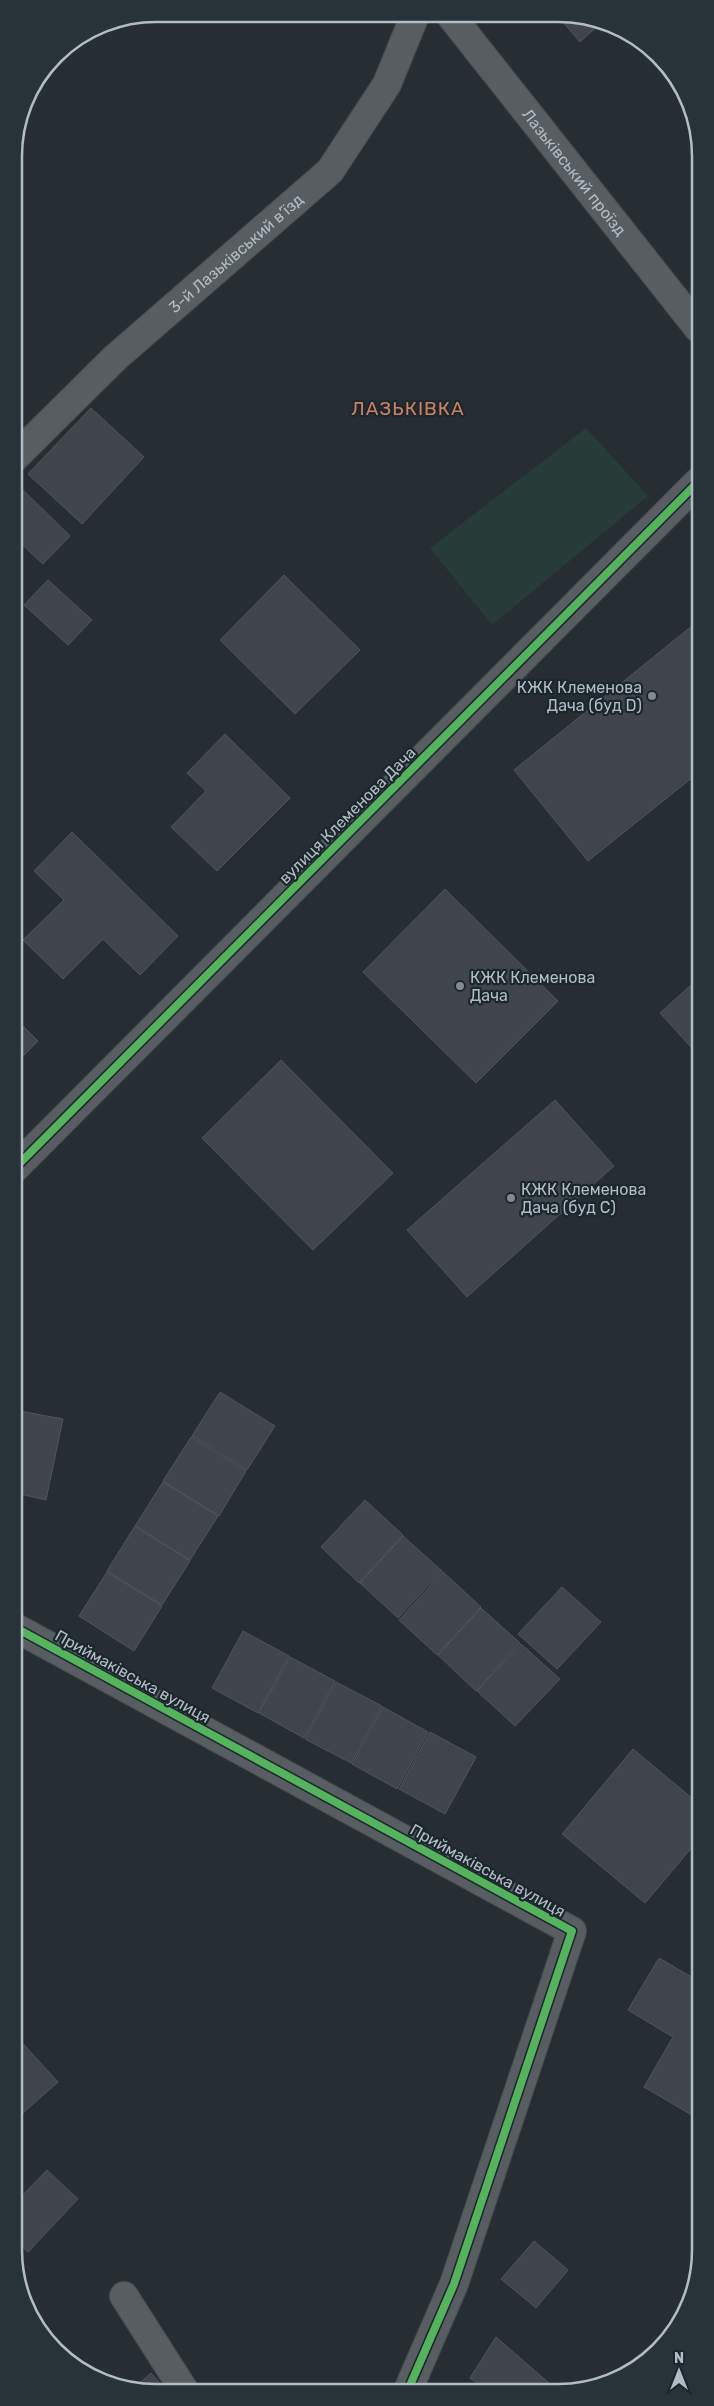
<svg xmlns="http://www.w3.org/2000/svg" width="714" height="2406" viewBox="0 0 714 2406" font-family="Rubik,sans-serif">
<rect width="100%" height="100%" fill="#272e33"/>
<!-- green -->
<polygon fill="#273b39" points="586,428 648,496 492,625 430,548"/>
<!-- building -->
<g fill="#3f454a" stroke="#4f565b">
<polygon points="558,16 586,17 600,24 580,42"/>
<polygon points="91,408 144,457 82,524 28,474"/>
<polygon points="15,482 70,536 43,564 14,537"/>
<polygon points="284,575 360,650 295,714 220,640"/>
<polygon points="48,580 92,620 68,645 24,605"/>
<polygon points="15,587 22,594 15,601"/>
<polygon points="698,621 698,773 588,861 514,770"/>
<polygon points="225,734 290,798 217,871 171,827 206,791 187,773"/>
<polygon points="72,832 178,936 140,975 103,939 63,979 23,940 64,900 34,871"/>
<polygon points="445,889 558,1001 476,1083 363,972"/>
<polygon points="699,978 699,1056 660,1013"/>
<polygon points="15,1018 38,1041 15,1064"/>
<polygon points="281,1060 393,1173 313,1250 202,1138"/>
<polygon points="555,1100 614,1166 467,1297 407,1230"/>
<polygon points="220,1392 275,1426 247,1470 192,1436"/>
<polygon points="15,1410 63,1419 46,1500 16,1493"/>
<polygon points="191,1437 246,1471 219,1516 163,1481"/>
<polygon points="163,1482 218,1516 190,1560 135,1526"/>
<polygon points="365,1500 403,1535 359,1583 321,1547"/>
<polygon points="135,1526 190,1561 162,1605 107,1571"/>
<polygon points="403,1536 442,1571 398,1618 360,1583"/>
<polygon points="107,1572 162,1606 134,1651 79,1616"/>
<polygon points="443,1572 481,1607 437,1655 399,1620"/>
<polygon points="562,1587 601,1622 557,1669 518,1634"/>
<polygon points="481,1608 520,1643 476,1691 438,1655"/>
<polygon points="243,1631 289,1656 258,1713 212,1688"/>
<polygon points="521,1644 560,1679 515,1726 477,1691"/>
<polygon points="290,1657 335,1681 304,1738 259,1713"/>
<polygon points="336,1682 382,1706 351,1763 305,1739"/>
<polygon points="383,1707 428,1732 397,1789 352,1764"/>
<polygon points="430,1732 476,1757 445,1814 399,1789"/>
<polygon points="633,1749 699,1804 699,1839 645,1903 562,1834"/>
<polygon points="659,1958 700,1982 700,2114 697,2118 644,2087 673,2037 628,2010"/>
<polygon points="16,2036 58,2082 16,2119"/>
<polygon points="47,2170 78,2199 28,2252 16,2241 16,2202"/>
<polygon points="534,2241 568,2270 536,2308 501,2279"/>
<polygon points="496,2337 557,2390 485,2390 470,2378"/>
<polygon points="151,2373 166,2390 132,2390"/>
</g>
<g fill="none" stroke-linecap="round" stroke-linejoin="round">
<defs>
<g id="street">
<path id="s1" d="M451 16 698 328"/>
<path id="s2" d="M14 458 115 358 330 171 387 84 415 15"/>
<polyline points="15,1168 698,482"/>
<polyline points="16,1628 572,1931 454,2284 408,2390"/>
<polyline points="124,2296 184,2390"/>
</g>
</defs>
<!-- street casing -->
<use href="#street" stroke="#454a4e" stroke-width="30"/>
<!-- street -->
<use href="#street" stroke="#575d61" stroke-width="28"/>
<defs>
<g id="cycleway">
<polyline points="15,1168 698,482"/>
<polyline points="16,1628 572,1931 454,2284 408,2390"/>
</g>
</defs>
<!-- cycleway casing -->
<use href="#cycleway" stroke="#1b262d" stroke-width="11"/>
<!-- cycleway -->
<use href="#cycleway" stroke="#56b35d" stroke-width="8"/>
</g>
<!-- markers -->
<g fill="#818a92" stroke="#1b262d" stroke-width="2">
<circle cx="652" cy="696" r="5"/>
<circle cx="460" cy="986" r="5"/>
<circle cx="511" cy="1198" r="5"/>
</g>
<g text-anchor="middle" stroke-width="4.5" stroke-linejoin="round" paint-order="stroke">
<!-- street labels -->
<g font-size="16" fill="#b1bcc5" stroke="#1b262d">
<text dy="6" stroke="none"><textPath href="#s1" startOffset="199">Лазьківський проїзд</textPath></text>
<text dy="6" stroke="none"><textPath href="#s2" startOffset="302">3-й Лазьківський в’їзд</textPath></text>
<text transform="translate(347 815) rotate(-45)" y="6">вулиця Клеменова Дача</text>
<text transform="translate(133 1676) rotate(29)" y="6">Приймаківська вулиця</text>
<text transform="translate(488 1870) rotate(29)" y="6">Приймаківська вулиця</text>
</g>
<!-- poi labels -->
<g font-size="16" fill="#b1bcc5" stroke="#1b262d" text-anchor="start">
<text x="642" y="693" text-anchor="end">КЖК Клеменова<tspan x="642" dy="18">Дача (буд D)</tspan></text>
<text x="470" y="983">КЖК Клеменова<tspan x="470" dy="18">Дача</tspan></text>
<text x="521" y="1195">КЖК Клеменова<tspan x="521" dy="18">Дача (буд С)</tspan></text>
</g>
<!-- quarter labels -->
<g font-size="19" letter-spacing="1" fill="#cd8063" stroke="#1b262d">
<text x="408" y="415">ЛАЗЬКІВКА</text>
</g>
</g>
<!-- crop -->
<path d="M0 0H714V2406H0ZM156 22H558A134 134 0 0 1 692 156V2250A134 134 0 0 1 558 2384H156A134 134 0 0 1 22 2250V156A134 134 0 0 1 156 22Z" fill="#273239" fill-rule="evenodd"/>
<path fill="none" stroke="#b1bcc5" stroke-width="2.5" d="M156 22H558A134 134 0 0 1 692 156V2250A134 134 0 0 1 558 2384H156A134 134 0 0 1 22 2250V156A134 134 0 0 1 156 22Z"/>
<!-- north arrow -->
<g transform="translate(679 2371)" stroke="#1b262d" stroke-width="4" paint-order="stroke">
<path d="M0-4L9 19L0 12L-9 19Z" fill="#b1bcc5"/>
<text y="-8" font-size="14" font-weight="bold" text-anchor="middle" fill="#b1bcc5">N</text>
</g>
</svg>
